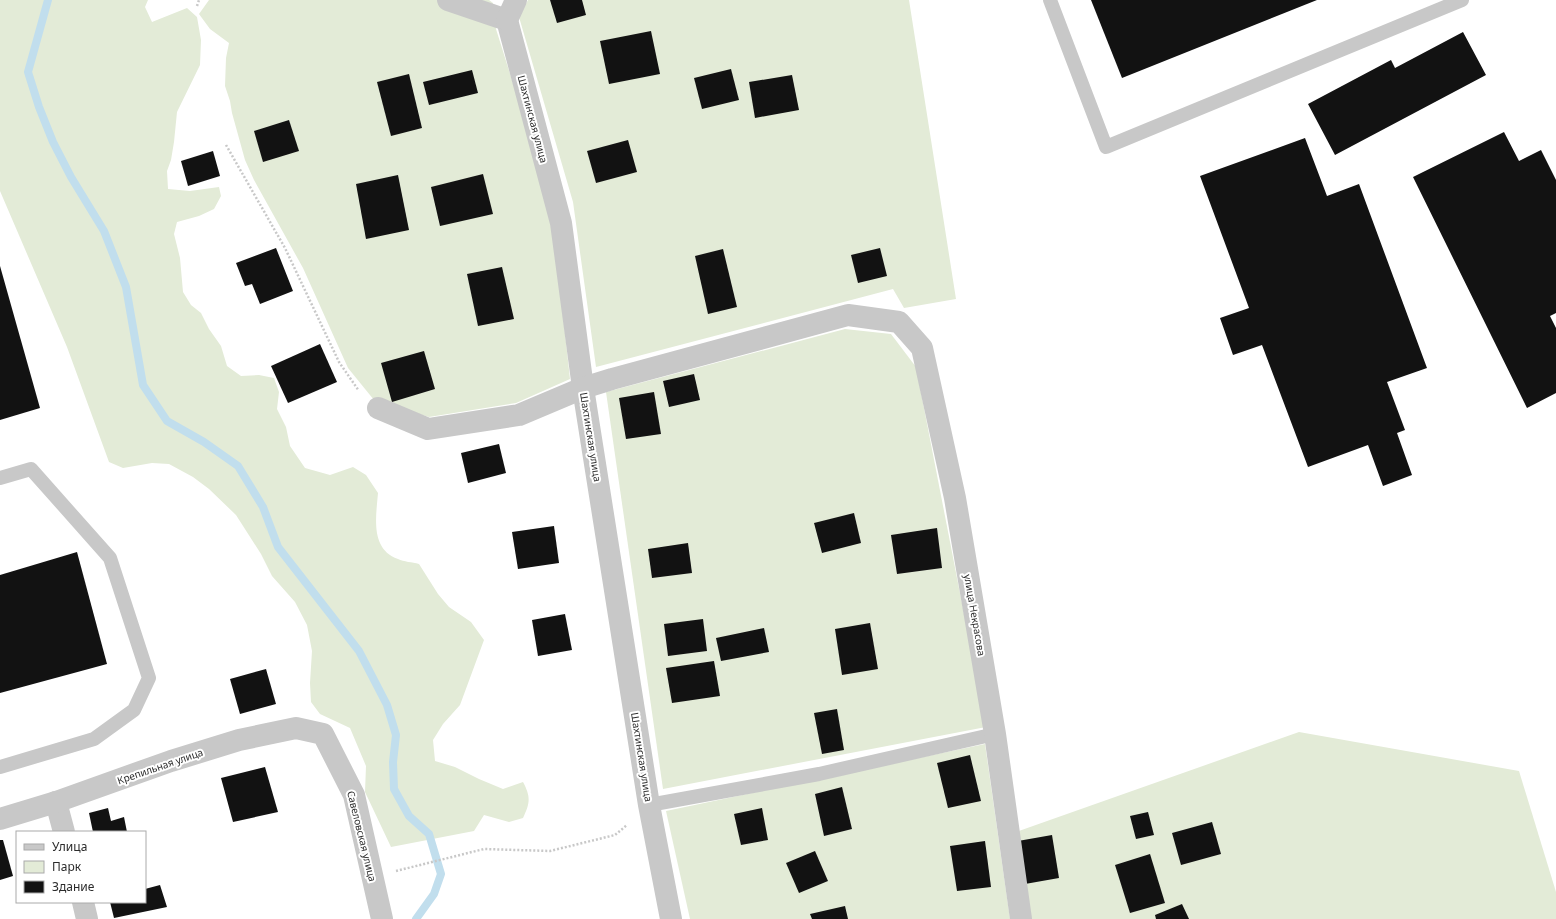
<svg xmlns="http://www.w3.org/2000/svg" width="1556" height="919" viewBox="0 0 1556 919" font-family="'Noto Sans',sans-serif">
<rect width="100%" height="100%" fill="#fff"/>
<!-- green -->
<g fill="#e3ebd7">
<path d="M0 0H148L145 7 152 22 187 8 197 17 201 40 200 65 177 112 174 142 171 160 167 171 168 189 190 191 219 187 221 196 214 209 199 216 177 222 174 234 180 258 183 292 191 305 201 313 209 329 221 346 227 366 241 376 259 375 274 378 279 392 277 409 286 427 290 446 305 468 330 475 353 467 366 475 378 493C376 517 370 549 398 559 404 562 412 562 419 564L438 594 449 607 471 622 484 640 460 705 443 724 433 740 435 761 455 767 479 779 503 789 523 782C531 797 530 803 523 818L509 822 484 815 474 831 391 847 365 792 366 766 350 728 320 714 311 702 310 683 312 651 307 625 295 602 272 576 261 554 236 515 209 489 193 477 169 464 152 463 123 468 109 462 67 347 0 191Z"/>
<polygon points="209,0 489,0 493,3 496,29 551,205 570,379 516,403 429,417 374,400 348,368 303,268 254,180 245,160 232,113 230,101 225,86 226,58 229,43 210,29 199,14"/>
<polygon points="528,0 909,0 956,299 904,308 893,289 596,367 573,202 519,17"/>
<polygon points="845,329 891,334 916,367 986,727 663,789 606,392"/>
<polygon points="1299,732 1519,771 1556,892 1556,919 1031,919 1016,832"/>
<polygon points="985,744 1010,919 690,919 666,811"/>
</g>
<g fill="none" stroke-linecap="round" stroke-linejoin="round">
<!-- stream -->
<polyline stroke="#c1deed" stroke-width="8" points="48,0 28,72 39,107 53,142 71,177 104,231 126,287 143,385 167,421 204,442 238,466 263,507 278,547 359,651 387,705 396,735 393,762 394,789 409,816 429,834 441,874 434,894 416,919"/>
</g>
<!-- building -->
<g fill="#121212">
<polygon points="550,0 582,0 586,15 557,23"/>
<polygon points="1091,0 1317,0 1122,78"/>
<polygon points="651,31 660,74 609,84 600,41"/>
<polygon points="1463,32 1486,75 1335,155 1308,104 1391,60 1395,68"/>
<polygon points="731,69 739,100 702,109 694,78"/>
<polygon points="472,70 478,93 429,105 423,82"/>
<polygon points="409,74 422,128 391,136 377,82"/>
<polygon points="792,75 799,110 755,118 749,82"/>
<polygon points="289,120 299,151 263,162 254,131"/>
<polygon points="1504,132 1519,161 1541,150 1556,180 1556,313 1550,316 1556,328 1556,393 1527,408 1413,177"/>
<polygon points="1305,138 1327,196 1359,184 1427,368 1387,382 1405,430 1397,433 1412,475 1383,486 1368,445 1308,467 1262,345 1233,355 1220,318 1249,308 1200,176"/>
<polygon points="628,140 637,172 596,183 587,151"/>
<polygon points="213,151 220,176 188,186 181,161"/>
<polygon points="483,174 493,214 440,226 431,187"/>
<polygon points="398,175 409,230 366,239 356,184"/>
<polygon points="276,248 293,291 260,304 252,284 245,286 236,263"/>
<polygon points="880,248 887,276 858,283 851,255"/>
<polygon points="723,249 737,307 708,314 695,256"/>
<polygon points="0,266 40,408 0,420"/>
<polygon points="502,267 514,319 478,326 467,274"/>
<polygon points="320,344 337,382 288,403 271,366"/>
<polygon points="424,351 435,389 392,402 381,363"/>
<polygon points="694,374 700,400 669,407 663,381"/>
<polygon points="654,392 661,434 626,439 619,398"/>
<polygon points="499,444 506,473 468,483 461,453"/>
<polygon points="854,513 861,543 822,553 814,523"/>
<polygon points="554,526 559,563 518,569 512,532"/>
<polygon points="937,528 942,568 897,574 891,535"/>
<polygon points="688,543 692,573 652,578 648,549"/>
<polygon points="77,552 107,664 0,693 0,575"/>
<polygon points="565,614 572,650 538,656 532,620"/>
<polygon points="703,619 707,651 668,656 664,624"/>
<polygon points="870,623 878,669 842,675 835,629"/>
<polygon points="764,628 769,652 721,661 716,638"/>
<polygon points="714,661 720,696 672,703 666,668"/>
<polygon points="266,669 276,704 240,714 230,679"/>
<polygon points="837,709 844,750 822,754 814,713"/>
<polygon points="970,755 981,801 948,808 937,763"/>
<polygon points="265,767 278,812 233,822 221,778"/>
<polygon points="842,787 852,829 824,836 815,794"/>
<polygon points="108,808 111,821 124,817 127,832 93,832 89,813"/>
<polygon points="762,808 768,840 741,845 734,814"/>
<polygon points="1148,812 1154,835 1136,839 1130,816"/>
<polygon points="1212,822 1221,854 1181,865 1172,833"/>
<polygon points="1052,835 1059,878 1025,884 1018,841"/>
<polygon points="0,840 3,840 13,876 0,880"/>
<polygon points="985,841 991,887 957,891 950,846"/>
<polygon points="815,851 828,881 799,893 786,863"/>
<polygon points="1150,854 1165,903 1130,913 1115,865"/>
<polygon points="160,885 167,907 114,918 110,902 145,902 145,889"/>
<polygon points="1182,904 1189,919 1156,919 1155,915"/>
<polygon points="845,906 848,919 812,919 810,914"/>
</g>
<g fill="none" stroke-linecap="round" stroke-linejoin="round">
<!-- path -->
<g stroke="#c8c8c8" stroke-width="2.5" stroke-dasharray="2 2" stroke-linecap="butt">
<polyline points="197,6 199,0"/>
<polyline points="226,145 285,248 339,362 359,391"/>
<polyline points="396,871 484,849 550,851 615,835 627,825"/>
</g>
<!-- lane -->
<g stroke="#c8c8c8" stroke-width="14">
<polyline points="1050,0 1106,147 1462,0"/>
<polyline points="0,478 31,469 110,558 149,678 134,710 94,739 0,767"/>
<polyline points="649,805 819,774 995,734"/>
</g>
<!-- street -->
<g stroke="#c8c8c8" stroke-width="22">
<polyline points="448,0 507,20 561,223 583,388 649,805 671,919"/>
<polyline points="507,20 516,0"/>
<polyline points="378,408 428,429 519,415 583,388 612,379 848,315 899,322 922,348 955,498 995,734 1021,919"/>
<polyline points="56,802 64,832"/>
<polyline points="0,819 56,802 171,761 239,740 296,728 323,734 354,795 382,919"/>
<polyline points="83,902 87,919"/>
</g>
</g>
<g text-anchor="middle" stroke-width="4" stroke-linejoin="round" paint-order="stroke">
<!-- street labels -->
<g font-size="10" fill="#2b2b2b" stroke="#fff">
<text transform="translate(533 119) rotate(75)" y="4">Шахтинская улица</text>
<text transform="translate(591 437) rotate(81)" y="4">Шахтинская улица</text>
<text transform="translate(975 615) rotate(80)" y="4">улица Некрасова</text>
<text transform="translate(642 757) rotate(81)" y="4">Шахтинская улица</text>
<text transform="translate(160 766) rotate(-19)" y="4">Крепильная улица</text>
<text transform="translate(362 836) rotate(76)" y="4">Савеловская улица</text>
</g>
</g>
<!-- legend -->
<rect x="16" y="831" width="130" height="72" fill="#ffffff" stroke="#aaaaaa"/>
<rect x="24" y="844" width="20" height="6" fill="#c8c8c8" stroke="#aaaaaa"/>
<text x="52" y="851" font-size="12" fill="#2b2b2b">Улица</text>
<rect x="24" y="861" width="20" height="12" fill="#e3ebd7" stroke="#aaaaaa"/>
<text x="52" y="871" font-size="12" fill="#2b2b2b">Парк</text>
<rect x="24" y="881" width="20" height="12" fill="#121212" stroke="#aaaaaa"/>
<text x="52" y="891" font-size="12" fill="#2b2b2b">Здание</text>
</svg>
